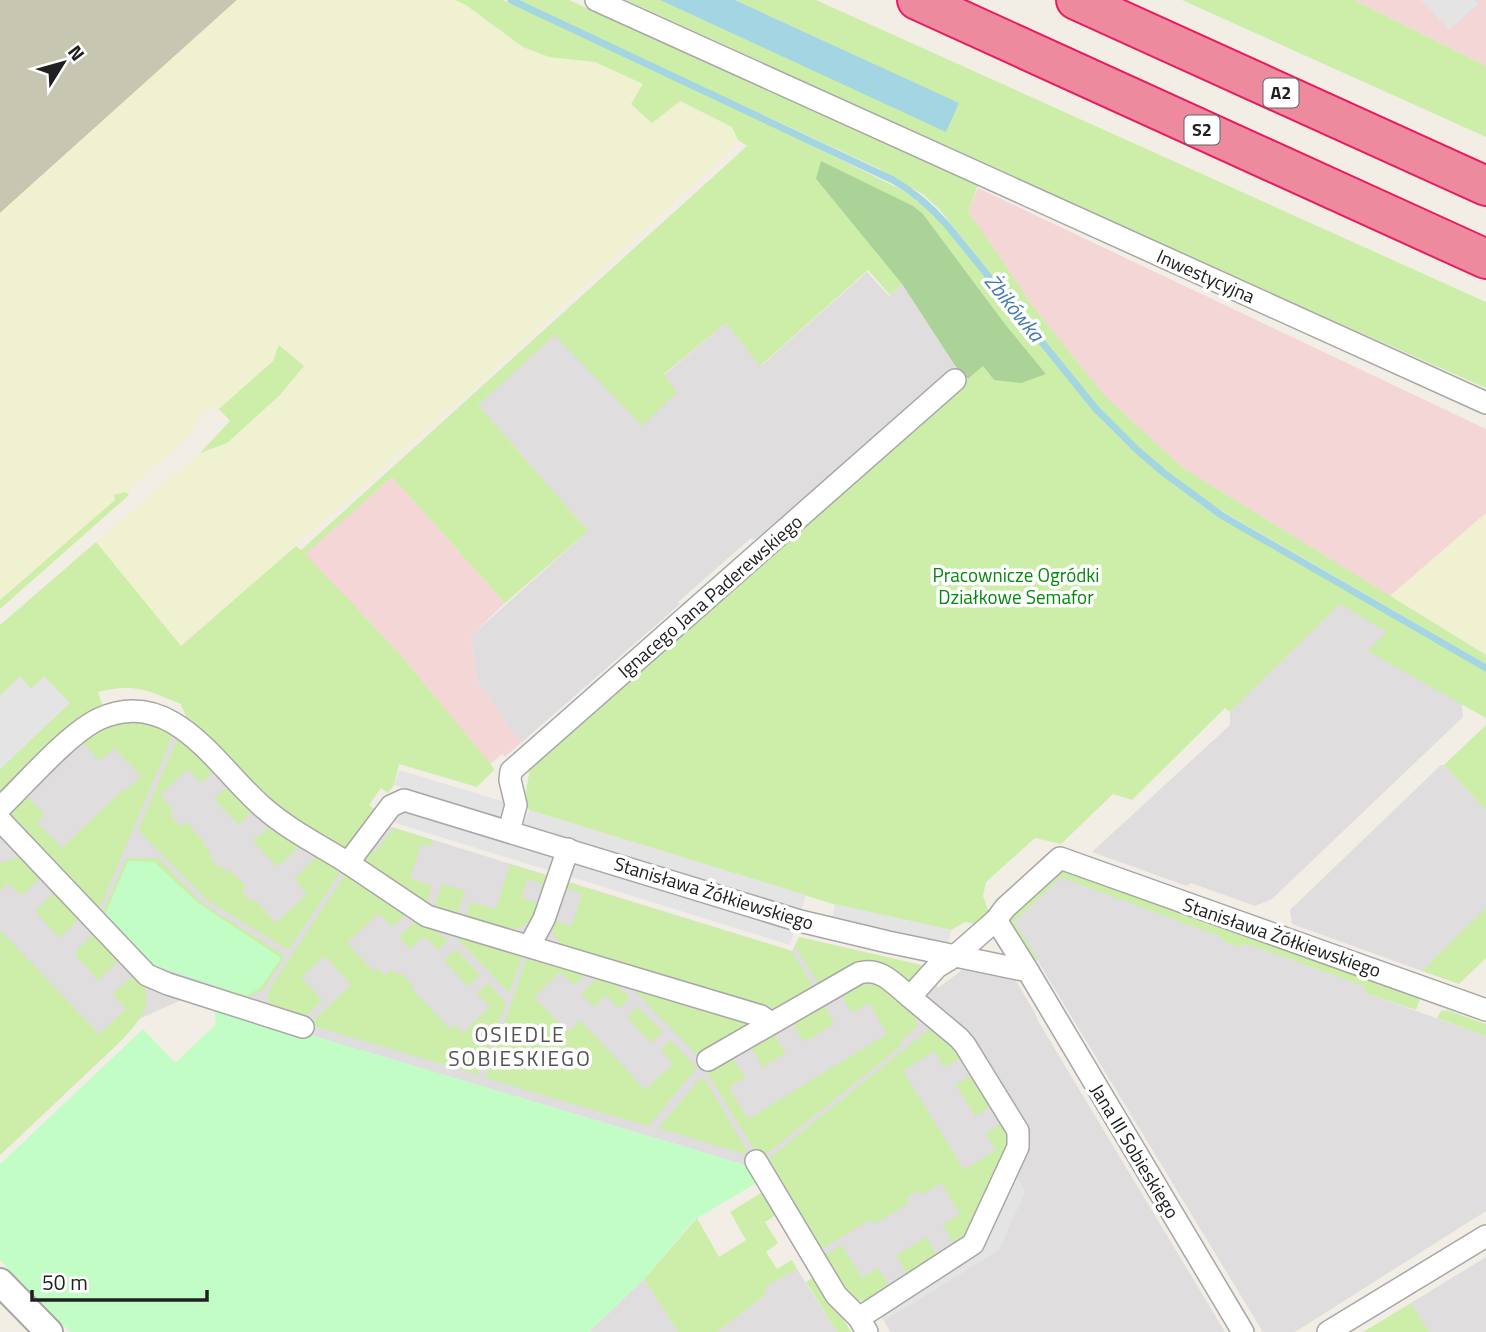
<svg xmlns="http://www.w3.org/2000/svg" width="1486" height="1332" viewBox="0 0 1486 1332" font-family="'Titillium Web',sans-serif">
<rect width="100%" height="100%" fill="#f2eee6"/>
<!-- residential -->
<g fill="#dfdddd">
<polygon points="867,272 889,296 902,284 956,367 754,540 751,538 678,602 680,604 522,742 506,724 476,678 471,636 588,531 478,405 555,334 664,375 726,323 761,366"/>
<polygon points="1340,604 1388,632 1369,651 1462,704 1463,717 1272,899 1255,906 1191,883 1187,886 1092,852 1230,725 1230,712"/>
<polygon points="161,724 349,873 385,825 792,951 799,937 921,965 938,988 962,970 1016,981 1035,1013 1038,1021 1225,1332 890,1332 873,1299 858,1301 749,1166 186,998 139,1019 113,1048 0,1155 0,820 81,741"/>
<polygon points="1441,765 1444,765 1486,810 1486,908 1422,971 1292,924 1290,910"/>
<polygon points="1060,876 1221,937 1226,943 1239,947 1247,944 1364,986 1366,993 1486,1036 1486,1211 1295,1332 1263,1332 1014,922"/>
<polygon points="1486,1257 1486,1332 1429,1332 1411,1303"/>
<polygon points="797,1269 837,1332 717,1332 765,1295 765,1286"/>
<polygon points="644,1279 678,1332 589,1332"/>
</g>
<!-- commercial -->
<g fill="#f3d6d5">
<polygon points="1354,0 1486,0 1486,66"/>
<polygon points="978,188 1486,429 1486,513 1390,596 1183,468 1104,395 1035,309 968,211"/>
<polygon points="392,477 505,603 471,636 476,678 506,724 522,742 505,757 502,754 490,764 399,653 304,554"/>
</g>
<!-- construction -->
<polygon fill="#c7c7b1" points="0,0 237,0 0,213"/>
<!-- farmland -->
<g fill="#eff1d1">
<polygon points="237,0 455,0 466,5 523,47 549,57 595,62 733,127 738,140 727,154 468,394 181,646 96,542 200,453 227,443 280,395 304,366 279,346 273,361 219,409 208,409 194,422 193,432 126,492 114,495 115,500 0,600 0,213"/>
<polygon points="1486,513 1486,655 1390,596"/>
</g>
<!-- grass -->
<g fill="#cceea9">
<path d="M455 0H503L649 65 902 190 937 216 1102 420 1127 445 1174 485 1245 532 1486 671V718L1368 651 1387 632 1340 604 1230 712 1225 708 1132 800 1113 794 1061 844 1035 838 986 882 983 896 990 915 980 925 965 922 951 930 833 904 529 810 524 801 531 763 983 366 994 380 1046 374 1005 324 923 214 816 179 902 284 890 295 868 270 760 366 726 323 664 374 677 392 642 426 555 335 478 405 588 531 505 603 392 477 305 554 399 653 493 767 494 770 477 787 399 764 394 785 388 793 381 788 369 805 376 810 348 848H342L271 805 188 722 181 704C146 690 136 683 98 692L103 708 0 794V769L69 703 31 689 20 677 0 696V625L96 542 181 646 296 546 301 550 747 146 738 140 732 127 680 101 652 123 631 104 643 84 595 62 549 57 523 47 466 5Z"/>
<polygon points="515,0 569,0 978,185 968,211 1035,309 1104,395 1183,468 1486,655 1486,664 1210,504 1154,463 1104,416 940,210 924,195 878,168"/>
<polygon points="626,0 660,0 946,131 958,103 735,0 816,0 1486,302 1486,388 1140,235"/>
<polygon points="1182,0 1354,0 1486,66 1486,137"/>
<polygon points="279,345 304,366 280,395 227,443 200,453 230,421 219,409 273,361"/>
<polygon points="126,492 129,495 0,609 0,600 115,500 114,495"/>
<polygon points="146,721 174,732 98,912 11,820 10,812 26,794 44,815 37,822 62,848 124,789 126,790 141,776 114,748 100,761 81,741 114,722"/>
<polygon points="1486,725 1486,810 1444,765"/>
<polygon points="179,735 214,771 201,783 188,769 160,795 174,811 170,815 181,827 186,822 206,844 204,846 211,854 209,857 219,868 222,865 229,873 231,871 246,886 242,891 252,902 255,900 276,923 307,894 294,879 315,858 318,856 338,866 340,873 288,950 206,899 138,830"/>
<polygon points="231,786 253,809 239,825 214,799 226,788"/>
<polygon points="272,825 301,845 277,867 253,841"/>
<polygon points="394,828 433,840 430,846 421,844 410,878 432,886 425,908 364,866 362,856 367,847 375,852"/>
<polygon points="22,856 42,876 21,896 8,883 0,890 0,863"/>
<polygon points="127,858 158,858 202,903 285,956 263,990 245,999 217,989 218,986 247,996 280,958 198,903 154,862 128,861 105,915 101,915"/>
<path d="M510 864 550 877 543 903 538 901 542 883 527 879 522 898 543 905C517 942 502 930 464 920L470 902 496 909Z"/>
<polygon points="1071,870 1421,996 1416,1010 1366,993 1364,986 1247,944 1239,947 1226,943 1221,937 1061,877 1014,922 1038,960 1034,963 1009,926 1010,914 1060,872"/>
<polygon points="351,875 408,913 392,927 379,913 347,943 374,972 378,968 385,976 392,969 397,975 400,972 414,987 412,990 450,1029 455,1025 463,1033 490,1007 477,993 488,983 506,1003 479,1075 314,1026 313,1023 315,1019 351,985 325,956 301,977 322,1000 305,1017 269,1005 268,994 272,985 344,876"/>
<path d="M563 881 792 951 814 988 771 1011 563 946C555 939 551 931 552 920L572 926 582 894 562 886Z"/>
<polygon points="443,884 465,891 456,917 433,910"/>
<polygon points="56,891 81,917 59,938 35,911"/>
<polygon points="1486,908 1486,958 1459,984 1422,971"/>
<polygon points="417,919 448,940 438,950 424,936 410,949 399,937"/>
<path d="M0 930 99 1034 126 1009 112 994 134 975C145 982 149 994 145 1008 137 1030 104 1056 87 1073 58 1100 29 1128 0 1155Z"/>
<polygon points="95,932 121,958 98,980 74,954"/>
<polygon points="451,932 524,951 509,993"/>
<polygon points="799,937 921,965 922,969 909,983 891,968 874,964 820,985 795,947"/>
<polygon points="456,949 480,975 468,986 444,960"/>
<polygon points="528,954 589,972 574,985 560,972 534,997 568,1032 580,1020 645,1090 673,1064 661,1050 670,1040 697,1068 648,1126 486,1078"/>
<polygon points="601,974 630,997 619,1009 606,995 594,1007 581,994"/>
<path d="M862 981C883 984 918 1003 917 1026L903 1039 899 1048 760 1159 706 1071 709 1066 731 1055 745 1077 729 1088 748 1119 887 1034 869 1003 852 1013 839 990Z"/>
<polygon points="637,985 754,1023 699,1057 634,990"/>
<polygon points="823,1003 834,1024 804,1042 790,1019"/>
<polygon points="638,1007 663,1032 651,1043 627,1017"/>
<polygon points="1447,1010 1486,1024 1486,1036 1437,1018 1441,1011"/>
<path d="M933 1026 961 1053 958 1060 944 1067 934 1051 903 1071 964 1170 996 1150 986 1134 999 1125H1005L1011 1144 972 1231 960 1245C949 1242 949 1233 943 1225L960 1214 941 1183 922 1195 919 1190 906 1198 909 1203 874 1224 871 1219 815 1253 762 1164Z"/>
<polygon points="772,1032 786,1053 763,1067 751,1047"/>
<polygon points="968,1077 975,1078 991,1103 988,1108 975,1116 956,1085"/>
<polygon points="704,1078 747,1151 745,1154 658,1128 700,1079"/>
<polygon points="764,1191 779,1213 765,1222 778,1243 766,1252 777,1269 792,1260 797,1269 766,1286 765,1295 717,1332 678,1332 644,1279 697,1218 719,1257 746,1240 730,1212"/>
<polygon points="926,1237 937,1255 936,1260 912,1275 907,1273 896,1256"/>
<polygon points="842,1245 862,1278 878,1268 887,1282 888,1290 865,1301 846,1298 819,1259"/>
<polygon points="817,1275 851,1332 837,1332 806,1282"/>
<polygon points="1411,1303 1429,1332 1363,1332"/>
</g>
<!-- forest -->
<polygon fill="#abd398" points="821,161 913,206 923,214 1005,324 1046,374 1021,383 994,380 983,366 968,379 956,367 902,284 816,179"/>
<!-- park -->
<g fill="#c2fdc6">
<polygon points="128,861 154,862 198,903 281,958 261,987 247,996 153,965 105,915"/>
<polygon points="214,1006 749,1166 758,1182 694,1220 644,1279 589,1332 70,1332 0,1260 0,1164 143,1029 175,1063 216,1024"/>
</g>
<!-- parking -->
<g fill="#e4e4e4">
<polygon points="1421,0 1475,0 1478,4 1449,30"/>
<polygon points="20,676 31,689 44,676 70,703 0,769 0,696"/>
<polygon points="399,770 505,802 500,818 394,785"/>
<polygon points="411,810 559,856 554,872 389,821 401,811"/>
<polygon points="529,810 806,895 801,911 523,825"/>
<polygon points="570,860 795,930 790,945 565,875"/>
<polygon points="835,904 951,930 948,946 832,919"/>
<polygon points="1014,1175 1018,1177 1025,1192 999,1250 884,1321 878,1310 974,1254"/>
</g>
<!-- water -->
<polygon fill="#a4d5e2" points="660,0 735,0 959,103 946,132"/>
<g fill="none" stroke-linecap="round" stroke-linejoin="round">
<!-- stream -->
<path stroke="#a4d5e2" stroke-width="7" d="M511 0 893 180C914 192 930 206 947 225L1096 409 1137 450 1164 473 1221 515 1486 668"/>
<defs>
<g id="minor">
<polyline points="596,0 1486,403"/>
<path d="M0 808C26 783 69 733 99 719 173 685 217 768 264 808 289 830 321 846 348 863L391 806 404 800 800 921 888 942 1028 971 1243 1332"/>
<polyline points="0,820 147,975 168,984 303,1027"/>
<polyline points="509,831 516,805 510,780 511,771 955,380"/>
<polyline points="348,863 427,916 761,1016 771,1023"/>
<polyline points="996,920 1028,971"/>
<polyline points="530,945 544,919 568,849"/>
<path d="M708 1060 859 973C881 967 894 984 910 997L937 967 955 956 996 920 1005 908 1060 858 1486 1010"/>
<polyline points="756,1161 836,1295 859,1318 867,1332"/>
<polyline points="859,1318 973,1244 1018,1147 1018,1131 965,1045 959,1038 910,997"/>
<polyline points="1328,1332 1486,1236"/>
</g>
<polyline id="tertiary" points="0,1282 49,1332"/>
<g id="motorway">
<polyline points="917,0 1486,259"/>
<polyline points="1076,0 1486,186"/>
</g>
</defs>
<!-- minor casing -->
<use href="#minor" stroke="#a7a7a7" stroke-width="24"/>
<!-- tertiary casing -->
<use href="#tertiary" stroke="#a7a7a7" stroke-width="30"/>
<!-- motorway casing -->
<use href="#motorway" stroke="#e81b64" stroke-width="42"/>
<!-- minor -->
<use href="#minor" stroke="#fff" stroke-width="21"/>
<!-- tertiary -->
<use href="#tertiary" stroke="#fff" stroke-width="26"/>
<!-- motorway -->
<use href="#motorway" stroke="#ed8a9e" stroke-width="38"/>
</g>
<g text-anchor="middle" stroke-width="7" stroke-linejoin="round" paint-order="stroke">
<!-- shield labels -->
<g fill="#fff" stroke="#636363" stroke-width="2">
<rect x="1263.5" y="78.5" width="35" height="29" rx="5"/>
<rect x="1184.5" y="115.5" width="35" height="29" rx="5"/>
</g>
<g font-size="18" font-weight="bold" fill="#202020">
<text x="1281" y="99">A2</text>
<text x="1202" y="136">S2</text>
</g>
<!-- street labels -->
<g font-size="19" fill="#202020" stroke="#fff">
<text transform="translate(1206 276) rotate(24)" y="7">Inwestycyjna</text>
<text transform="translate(710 596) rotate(-41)" y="7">Ignacego Jana Paderewskiego</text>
<text transform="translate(714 893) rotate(17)" y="7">Stanisława Żółkiewskiego</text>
<text transform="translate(1282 937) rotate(19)" y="7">Stanisława Żółkiewskiego</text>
<text transform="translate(1135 1151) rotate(59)" y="7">Jana III Sobieskiego</text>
</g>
<!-- park labels -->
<g font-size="19" fill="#04890d" stroke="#fff">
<text x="1016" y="582">Pracownicze Ogródki<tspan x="1016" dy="22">Działkowe Semafor</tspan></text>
</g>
<!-- water labels -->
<g font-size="21" font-style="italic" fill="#427ab0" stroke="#fff">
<text transform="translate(1014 308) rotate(51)" y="7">Żbikówka</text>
</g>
<!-- neighbourhood labels -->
<g font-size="21" letter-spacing="2" fill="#535353" stroke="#fff">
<text x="520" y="1042">OSIEDLE<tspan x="520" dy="24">SOBIESKIEGO</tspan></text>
</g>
</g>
<!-- north arrow -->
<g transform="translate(63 63) rotate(53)" stroke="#ffffff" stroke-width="5" paint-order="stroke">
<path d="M0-5L12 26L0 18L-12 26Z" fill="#202020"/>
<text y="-10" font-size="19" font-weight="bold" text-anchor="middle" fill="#202020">N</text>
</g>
<!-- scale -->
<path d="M32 1290v10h175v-10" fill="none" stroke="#202020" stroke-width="3.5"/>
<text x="42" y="1290" font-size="21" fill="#202020" stroke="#ffffff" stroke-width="5" paint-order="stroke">50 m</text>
</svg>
